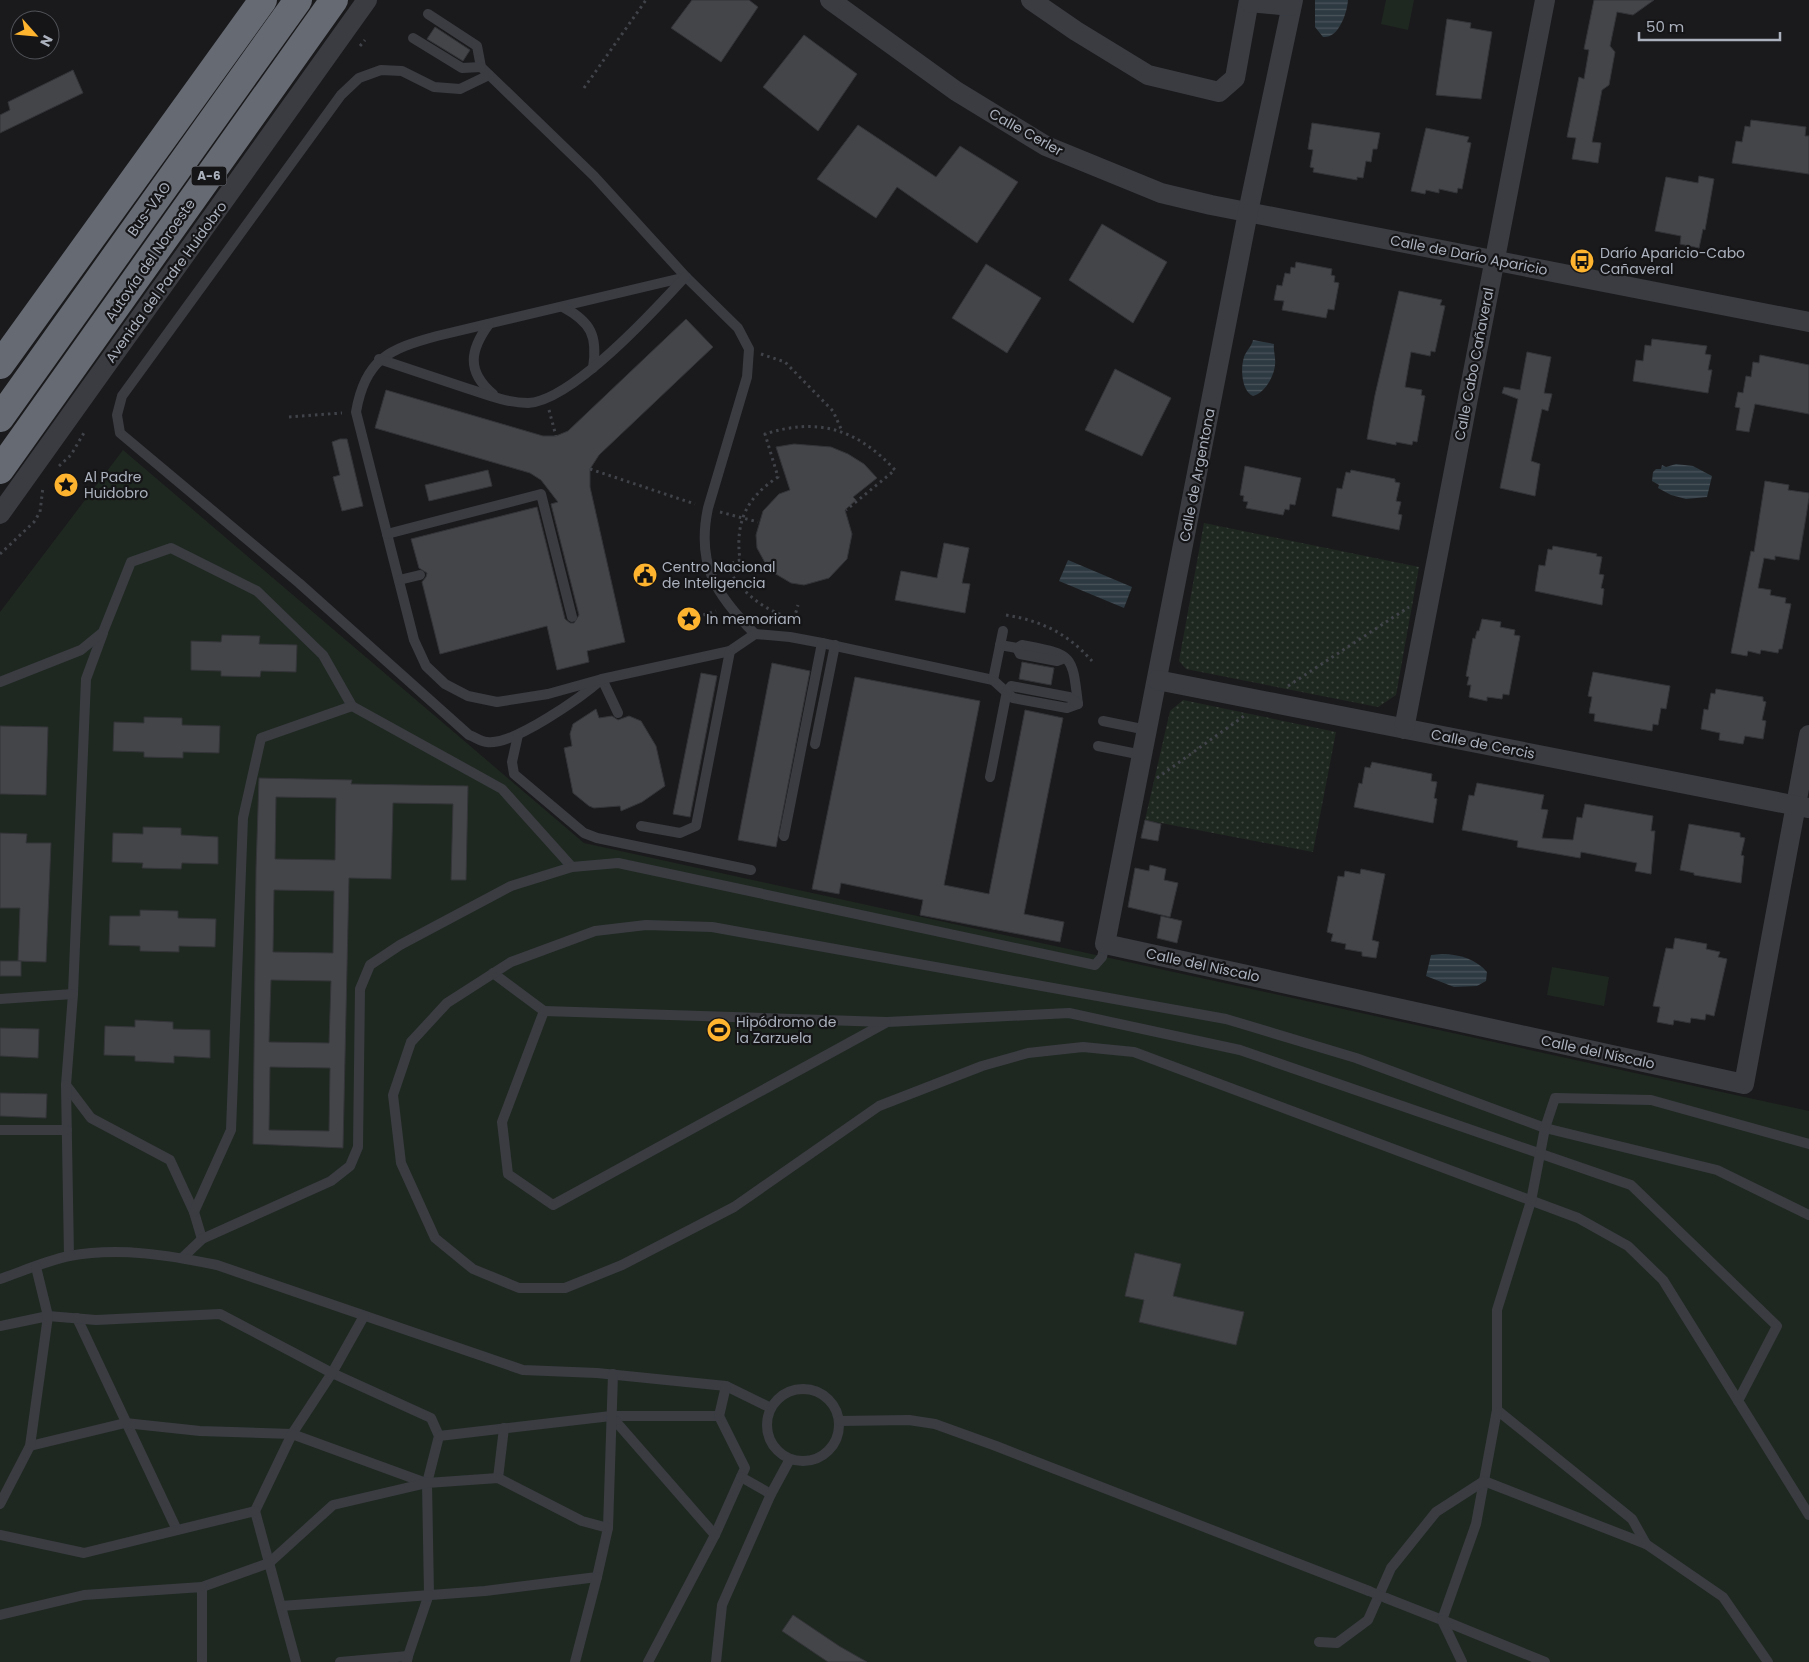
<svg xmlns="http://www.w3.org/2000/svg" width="1809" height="1662" viewBox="0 0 1809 1662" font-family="Poppins,sans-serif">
<defs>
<pattern id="park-dots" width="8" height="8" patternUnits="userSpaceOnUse" patternTransform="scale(1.25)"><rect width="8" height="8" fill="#1f2820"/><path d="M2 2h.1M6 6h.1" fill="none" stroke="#3d453e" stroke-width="1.8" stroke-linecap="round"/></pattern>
<pattern id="water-rules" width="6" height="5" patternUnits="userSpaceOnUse" patternTransform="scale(1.25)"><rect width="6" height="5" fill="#2e3a42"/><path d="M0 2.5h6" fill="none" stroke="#4a545b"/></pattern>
</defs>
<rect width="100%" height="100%" fill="#1a1a1c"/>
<!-- green -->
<g fill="#1f2820">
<polygon points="1386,0 1414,0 1408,30 1381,24"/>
<polygon points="123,450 584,843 1809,1111 1809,1662 0,1662 0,612"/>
<polygon points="1552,967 1609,977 1604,1006 1547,995"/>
</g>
<!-- park -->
<g fill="url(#park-dots)">
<polygon points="1204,523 1419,567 1396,695 1378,707 1186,669 1179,661"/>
<polygon points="1183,700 1336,732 1313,852 1145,820 1170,711"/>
</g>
<!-- water -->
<g fill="url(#water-rules)">
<path d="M1315 0H1348C1347 14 1338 39 1323 37L1315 27Z"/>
<path d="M1253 340 1274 344C1273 351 1276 357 1275 365 1274 377 1264 394 1253 396 1242 391 1240 370 1244 357 1246 351 1252 346 1253 340Z"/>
<polygon points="1676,464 1693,466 1712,476 1707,497 1686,499 1671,495 1658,488 1659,485 1652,481 1653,472 1656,469 1661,469 1662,465 1666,467"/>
<polygon points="1068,560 1132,587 1124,608 1059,581"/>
<path d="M1442 954C1460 954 1477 960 1487 972L1486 981 1477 986 1454 987 1426 976 1431 955Z"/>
</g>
<!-- building -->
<g fill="#444549" stroke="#333438" fill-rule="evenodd">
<polygon points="692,0 749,0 758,7 721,62 671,28"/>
<polygon points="1594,0 1654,0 1633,15 1617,12 1610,46 1615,52 1609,85 1602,90 1592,142 1601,143 1598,163 1572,159 1576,138 1567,137 1579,77 1584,79 1589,50 1584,49"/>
<polygon points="1447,19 1471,23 1470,28 1492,32 1481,99 1436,95"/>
<polygon points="435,27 470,50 463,61 427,39"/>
<polygon points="804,35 857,74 818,131 763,87"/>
<polygon points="73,70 83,93 0,133 0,115 10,110 8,102"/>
<polygon points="1751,120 1806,127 1805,136 1809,136 1809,174 1732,163 1736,141 1742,142 1745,126 1750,127"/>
<polygon points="1312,123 1380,133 1377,149 1373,149 1371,162 1366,161 1363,178 1357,177 1357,180 1313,172 1314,168 1310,167 1313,150 1308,149"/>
<polygon points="858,125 936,177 960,146 1018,182 977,243 897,187 876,218 817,179"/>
<polygon points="1426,128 1469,137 1467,142 1471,143 1462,189 1458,188 1457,193 1439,189 1439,193 1426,190 1425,194 1411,191"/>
<polygon points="1699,176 1714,179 1705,230 1703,229 1699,248 1680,244 1681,236 1655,231 1666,177 1698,183"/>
<polygon points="1102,224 1167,262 1133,323 1069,280"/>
<polygon points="1296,262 1332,269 1331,275 1335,276 1334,282 1339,283 1334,310 1328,309 1326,318 1282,310 1284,301 1274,300 1277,285 1282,286 1285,273 1290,274 1291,267 1295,268"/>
<polygon points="986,264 1041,298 1007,353 952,318"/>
<polygon points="1399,291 1442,300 1440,305 1445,306 1435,352 1431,351 1430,356 1411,352 1405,387 1422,390 1421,395 1425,396 1417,442 1413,441 1412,445 1396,442 1396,445 1367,439 1375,395"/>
<polygon points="686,319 713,347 599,455 590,469 590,487 625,642 587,651 589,662 557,670 547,626 440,654 422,582 426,577 427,573 419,568 411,539 537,507 565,619 570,623 574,623 579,615 551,504 558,502 541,480 530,473 375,428 386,390 543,436 556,436 568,431"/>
<polygon points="1652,339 1707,346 1705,354 1711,355 1708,370 1712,370 1708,393 1633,381 1636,360 1643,361 1645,345 1651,346"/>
<polygon points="1527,352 1551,357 1544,393 1552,394 1548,411 1542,409 1531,461 1540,464 1535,496 1500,488 1518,399 1502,393 1504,387 1520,390"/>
<polygon points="1760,355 1809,365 1809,414 1755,404 1749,432 1736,430 1740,408 1735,407 1738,392 1743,393 1746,376 1751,377 1753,362 1759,363"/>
<polygon points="1115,369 1171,398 1142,456 1085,430"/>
<polygon points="340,439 347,439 363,506 342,511 333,477 340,475 332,442"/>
<polygon points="794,444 831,447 848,454 864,464 877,478 853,497 856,500 845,510 852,534 847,559 829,578 804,585 791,583 769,570 757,548 756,535 763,511 779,494 790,490 776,447"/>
<polygon points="1245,466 1301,478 1295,505 1290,504 1289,510 1285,509 1283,515 1246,508 1248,502 1243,501 1244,496 1240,495"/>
<polygon points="488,470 492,486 429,501 425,485"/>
<polygon points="1351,470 1395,479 1395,482 1400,483 1396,501 1401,502 1398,514 1402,515 1399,530 1332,516 1337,488 1342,489 1346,472 1350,473"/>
<polygon points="1765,481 1789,485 1788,490 1809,493 1809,498 1799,560 1775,556 1775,560 1764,558 1758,588 1771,590 1770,595 1786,598 1785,603 1791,604 1782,649 1779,649 1778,653 1761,650 1760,654 1748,651 1747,656 1731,653 1751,551 1754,552"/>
<polygon points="944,543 969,548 962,583 970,584 965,613 895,600 901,571 937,578"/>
<polygon points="1553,546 1597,554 1596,556 1602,557 1599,574 1604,575 1601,588 1604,589 1602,605 1535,591 1539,565 1545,566 1548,549 1552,550"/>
<polygon points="1482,619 1501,622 1500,627 1515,630 1514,635 1520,636 1509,695 1503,694 1502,699 1487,697 1487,701 1469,697 1471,685 1467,685 1469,677 1466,676 1473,638 1475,639 1477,631 1479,631"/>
<polygon points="222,635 260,636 259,644 297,645 296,672 261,671 260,677 221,676 221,671 191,670 191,641 221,642"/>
<polygon points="1022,662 1054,668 1051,685 1019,679"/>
<polygon points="772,663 810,671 776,847 738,840"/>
<polygon points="1593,672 1670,686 1666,709 1661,708 1658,725 1653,724 1652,731 1594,721 1595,714 1589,713 1592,697 1588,696"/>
<polygon points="701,673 717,676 690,817 673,814"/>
<polygon points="855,677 980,701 944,885 989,894 1025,710 1063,718 1024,914 1064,922 1060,942 920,915 923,900 841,883 839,894 812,889"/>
<polygon points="1716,689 1763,697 1763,701 1766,702 1762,720 1766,721 1763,739 1745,736 1743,744 1719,740 1720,733 1701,729 1704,709 1708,710 1711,693 1715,694"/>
<polygon points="596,709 599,718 612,716 618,720 629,716 641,721 656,746 665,786 642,802 621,811 620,806 594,808 589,806 573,793 564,748 572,746 570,734 573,724"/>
<polygon points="144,717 182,718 182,725 220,726 219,753 183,752 183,758 144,757 144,752 113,751 114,722 144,723"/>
<polygon points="0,726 48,727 46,795 0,794"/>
<polygon points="1372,762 1432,774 1431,781 1437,782 1434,798 1437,799 1433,823 1354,807 1359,783 1362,784 1365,767 1370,768"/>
<path d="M259 778 352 780 351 784 468 786 466 880H451L453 804 393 803 391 879 349 878 343 1148 253 1144 256 869ZM276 797 336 798 335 860 275 859ZM274 890 334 891 333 953 273 952ZM271 980 331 981 329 1043 269 1042ZM270 1067 330 1068 329 1131 269 1130Z"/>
<polygon points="1477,783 1544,795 1541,809 1548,810 1542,838 1573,840 1577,817 1582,818 1585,804 1653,816 1651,831 1655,831 1651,874 1635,871 1637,863 1581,852 1580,858 1517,847 1518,841 1462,830 1469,795 1474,796"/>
<polygon points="1145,820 1161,824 1158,841 1141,838"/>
<polygon points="1689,824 1740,833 1740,837 1745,838 1741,855 1744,856 1741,883 1694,875 1694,873 1680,870"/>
<polygon points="143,827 181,828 181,835 218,837 218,864 182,863 181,869 142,868 143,863 112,862 113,833 143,834"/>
<polygon points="0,833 27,834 26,843 51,843 46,962 18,961 20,908 0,908"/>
<polygon points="1150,865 1166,869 1164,880 1178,883 1170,917 1128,907 1135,868 1149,871"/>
<polygon points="1361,869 1385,874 1372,940 1379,942 1376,958 1362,956 1362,952 1345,949 1346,944 1331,941 1333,934 1327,932 1338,876 1344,877 1345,871 1360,874"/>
<polygon points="140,910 178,911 178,918 216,919 215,947 179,946 179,952 140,951 140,946 109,945 110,916 140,916"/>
<polygon points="1161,916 1182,921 1177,943 1157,938"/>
<polygon points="1675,938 1707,944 1706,949 1720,952 1718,957 1727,959 1714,1016 1706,1014 1705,1020 1691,1018 1690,1023 1674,1020 1673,1025 1657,1022 1660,1007 1653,1006 1666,948 1673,949"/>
<rect x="0" y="961" width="21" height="15"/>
<polygon points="135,1020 173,1022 173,1029 210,1030 210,1058 174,1056 174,1063 135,1061 135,1056 104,1055 105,1026 135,1027"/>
<polygon points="0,1028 39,1029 38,1058 0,1056"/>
<polygon points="0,1093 47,1094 46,1118 0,1116"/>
<polygon points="1135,1253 1181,1264 1173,1296 1244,1312 1236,1345 1139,1322 1144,1300 1125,1296"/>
<polygon points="793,1615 839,1646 867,1662 828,1662 782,1631"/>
</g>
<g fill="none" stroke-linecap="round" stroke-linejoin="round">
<!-- path -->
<g stroke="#404349" stroke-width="3" stroke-dasharray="2.5 4" stroke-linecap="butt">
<polyline points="360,46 365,40"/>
<polyline points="584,88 646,0"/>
<polyline points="761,354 785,362 833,411 842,431"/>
<polyline points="549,410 556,436"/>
<polyline points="289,417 342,413"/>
<polyline points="59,466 71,455 85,431"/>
<polyline points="590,469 695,504"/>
<polyline points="720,512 758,522"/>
<polyline points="0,554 34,522 40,512 43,487"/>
<path d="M726 566 740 560C735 522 746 498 778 477L765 434C818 417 857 429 895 470L846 510"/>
<path d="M726 566C743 594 763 610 794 619"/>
<path d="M1006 615C1042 621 1067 633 1092 661"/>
<polyline points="691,619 716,611"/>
<polyline points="794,619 798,605"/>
<polyline points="1288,686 1409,607"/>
<polyline points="1157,778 1244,716"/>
</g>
<!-- lane -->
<g stroke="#3a3c42" stroke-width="10">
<path d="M428 14 477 46 481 67 594 176 686 277 738 328 749 349 747 377 708 508C696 565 716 595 755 634"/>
<polyline points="413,38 462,68 481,67"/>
<path d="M489 75 460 89 434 87 402 71 381 70 359 78 341 95 122 396 117 415 120 433 299 583 469 735C475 737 482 742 487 742 513 746 583 696 602 679L618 713"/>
<path d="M686 277 437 336C389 349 365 359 356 412L414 640 426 666 445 684 468 696 497 702 548 694 602 679 730 651 755 634 790 637 822 643 993 680 1013 698 1067 708 1078 704"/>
<path d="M563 307C591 322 598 336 593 368"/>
<path d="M489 324C470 350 466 371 493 394"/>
<path d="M379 359C409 369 439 379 469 389 487 395 508 403 528 403 572 401 655 310 685 277"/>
<polyline points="387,534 541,494 572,617"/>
<polyline points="399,580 420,575"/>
<polyline points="103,633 86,679 73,994 66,1085 91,1118 170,1160 194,1212 202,1239"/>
<path d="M1000 645 1017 648 1022 645C1073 655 1072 653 1078 704"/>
<polyline points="1017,648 1020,654 1057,661 1065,658"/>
<polyline points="993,680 1003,631"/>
<polyline points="0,682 81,650 103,632 131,562 171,548 257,591 323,655 352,706 502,789 572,867"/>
<polyline points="1103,721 1147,730"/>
<polyline points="518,735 512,762 514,774 584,833 597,838 751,870"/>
<polyline points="815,744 835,645"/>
<polyline points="1098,746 1142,755"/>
<polyline points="990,777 1007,691 1011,686 1069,697 1078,704"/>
<polyline points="641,826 680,833 696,826 730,651"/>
<polyline points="784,836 822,643"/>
<polyline points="493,973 544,1011 502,1122 508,1174 553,1205 887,1022 1069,1013 1240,1050 1631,1185 1777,1326 1738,1401"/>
<polyline points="0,999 73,994"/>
<polyline points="544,1011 886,1022"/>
<polyline points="66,1085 69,1256"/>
<polyline points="0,1130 67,1130"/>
<polyline points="194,1212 231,1130 243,818 261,738 352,706"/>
<polyline points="1809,1215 1717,1170 1545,1128 1356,1058 1226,1019 712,927 646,925 595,931 511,962 447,1003 411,1042 393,1095 401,1163 435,1238 473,1269 519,1288 565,1288 622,1265 734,1207 879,1106 982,1066 1028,1053 1083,1047 1134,1052 1578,1218 1628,1246 1663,1280 1809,1515"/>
<polyline points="182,1258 202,1239 331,1181 350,1166 358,1147 360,989 370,965 400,945 511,886 572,867 618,863 1095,965 1102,957 1105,944"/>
<path d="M0 1279C23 1271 46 1261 69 1256 119 1247 168 1255 217 1265L523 1370 597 1373 726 1386 771 1408"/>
<polyline points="364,1316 332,1373 431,1418 439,1436 427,1483 429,1594 408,1656"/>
<polyline points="77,1318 177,1530"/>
<polyline points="0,1326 48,1316 96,1320 220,1314 332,1373 292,1434 200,1431 125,1423 30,1446"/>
<circle cx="803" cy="1425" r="36"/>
<polyline points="1497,1410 1632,1519 1646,1544 1723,1597 1768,1662"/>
<polyline points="611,1416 719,1416 745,1468 715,1535"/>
<polyline points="719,1416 726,1386"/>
<polyline points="839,1421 909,1420 935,1424 996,1446 1369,1591"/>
<polyline points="439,1436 611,1416 715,1535 648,1662"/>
<polyline points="741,1477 771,1494"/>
<polyline points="498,1478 504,1428"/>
<polyline points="0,1504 30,1446 48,1316 36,1267"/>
<polyline points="255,1511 292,1434 426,1483"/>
<polyline points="608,1528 613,1374"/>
<polyline points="0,1535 84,1553 255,1511 296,1662"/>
<polyline points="202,1587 269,1563 333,1505 427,1483 498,1478 582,1521 608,1528 597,1577 485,1591 281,1606"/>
<polyline points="1386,1598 1442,1620 1476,1524 1497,1410 1497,1310 1531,1201 1545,1128 1555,1098 1651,1100 1809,1144"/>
<polyline points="0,1615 84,1595 202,1587 202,1662"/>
<polyline points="1442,1620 1545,1662"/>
<polyline points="1442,1620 1462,1662"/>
<polyline points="1319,1642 1337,1643 1368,1620 1391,1568 1436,1512 1484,1481 1646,1544"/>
<polyline points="340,1662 408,1656 407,1661"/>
<polyline points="575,1662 597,1577"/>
<polyline points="716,1662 722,1605 771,1494 790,1459"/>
</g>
<!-- street -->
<g stroke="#3a3c42" stroke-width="20">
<polyline points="830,0 956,91 1046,146 1161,193 1211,205 1809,322"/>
<polyline points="1031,0 1076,31 1148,75 1219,92 1235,78 1249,0"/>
<polyline points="1293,0 1248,212 1105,944 1744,1084 1809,735"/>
<polyline points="1249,2 1291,6"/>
<polyline points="0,514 367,0"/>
<polyline points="1157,680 1808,808"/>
<polyline points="1404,729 1545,0"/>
</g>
<!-- highway -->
<g stroke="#666a73" stroke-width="28">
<polyline points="0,365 263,0"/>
<polyline points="0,418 298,0"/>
<polyline points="0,470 334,0"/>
</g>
<!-- lane-bridge -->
<polyline stroke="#3a3c42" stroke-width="10" points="1369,1591 1386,1598"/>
</g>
<!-- icons -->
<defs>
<symbol id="bus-disc" viewBox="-11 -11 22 22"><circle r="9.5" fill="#ffb42f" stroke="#151517"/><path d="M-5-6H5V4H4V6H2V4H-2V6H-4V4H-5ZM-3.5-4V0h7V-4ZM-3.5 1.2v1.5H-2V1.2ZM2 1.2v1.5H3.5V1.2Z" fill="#111"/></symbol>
<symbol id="sight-disc" viewBox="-11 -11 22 22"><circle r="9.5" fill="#ffb42f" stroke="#151517"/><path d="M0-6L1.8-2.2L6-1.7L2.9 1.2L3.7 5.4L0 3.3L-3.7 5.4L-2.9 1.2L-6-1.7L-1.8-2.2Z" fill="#111"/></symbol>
<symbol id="civic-disc" viewBox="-11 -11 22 22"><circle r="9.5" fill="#ffb42f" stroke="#151517"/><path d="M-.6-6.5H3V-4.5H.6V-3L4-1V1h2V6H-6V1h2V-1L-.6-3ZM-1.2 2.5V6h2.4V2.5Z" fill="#111"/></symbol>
<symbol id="stadium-disc" viewBox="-11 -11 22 22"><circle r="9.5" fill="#ffb42f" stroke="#151517"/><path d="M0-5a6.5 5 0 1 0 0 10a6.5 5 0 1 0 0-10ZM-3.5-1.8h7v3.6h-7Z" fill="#111"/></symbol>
</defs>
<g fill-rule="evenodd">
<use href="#bus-disc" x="1568" y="247" width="28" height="28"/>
<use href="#sight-disc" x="52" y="471" width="28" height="28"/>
<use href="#civic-disc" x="631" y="561" width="28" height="28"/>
<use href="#sight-disc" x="675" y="605" width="28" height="28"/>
<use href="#stadium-disc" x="705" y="1016" width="28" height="28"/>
</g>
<g text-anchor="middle" stroke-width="4.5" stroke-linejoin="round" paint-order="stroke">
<!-- shield labels -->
<rect fill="#151517" stroke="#7e828b" stroke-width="1" x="191.5" y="166.5" width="35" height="19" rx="4"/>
<g font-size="12" font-weight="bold" fill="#abb1bd">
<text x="209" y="180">A-6</text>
</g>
<!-- street labels -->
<g font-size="14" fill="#abb1bd" stroke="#151517">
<text transform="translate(1026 132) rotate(29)" y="5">Calle Cerler</text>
<text transform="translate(149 209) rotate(-54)" y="5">Bus-VAO</text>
<text transform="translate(1469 255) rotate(11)" y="5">Calle de Darío Aparicio</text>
<text transform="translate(150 260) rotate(-55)" y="5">Autovía del Noroeste</text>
<text transform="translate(166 282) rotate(-54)" y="5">Avenida del Padre Huidobro</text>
<text transform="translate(1474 364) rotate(-79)" y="5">Calle Cabo Cañaveral</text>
<text transform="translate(1197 475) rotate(-79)" y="5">Calle de Argentona</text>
<text transform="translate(1483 744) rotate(11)" y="5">Calle de Cercis</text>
<text transform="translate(1203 965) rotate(12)" y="5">Calle del Níscalo</text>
<text transform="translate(1598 1052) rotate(12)" y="5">Calle del Níscalo</text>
</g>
<!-- poi labels -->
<g font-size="14" fill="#abb1bd" stroke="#151517" text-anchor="start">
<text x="1600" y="258">Darío Aparicio-Cabo<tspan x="1600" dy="16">Cañaveral</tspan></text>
<text x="84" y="482">Al Padre<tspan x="84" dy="16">Huidobro</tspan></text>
<text x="662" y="572">Centro Nacional<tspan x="662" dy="16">de Inteligencia</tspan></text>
<text x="706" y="624">In memoriam</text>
<text x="736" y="1027">Hipódromo de<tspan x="736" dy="16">la Zarzuela</tspan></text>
</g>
</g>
<!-- north arrow -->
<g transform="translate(35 35) rotate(117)"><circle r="24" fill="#151517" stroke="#515359"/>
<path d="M0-4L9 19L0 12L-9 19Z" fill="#ffb42f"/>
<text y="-8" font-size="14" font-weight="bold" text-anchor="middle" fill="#abb1bd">N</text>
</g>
<!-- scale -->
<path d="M1639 32v8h141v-8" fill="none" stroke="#abb1bd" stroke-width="2.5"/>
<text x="1646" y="32" font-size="15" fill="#abb1bd" stroke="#151517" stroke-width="4" paint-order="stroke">50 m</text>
</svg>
